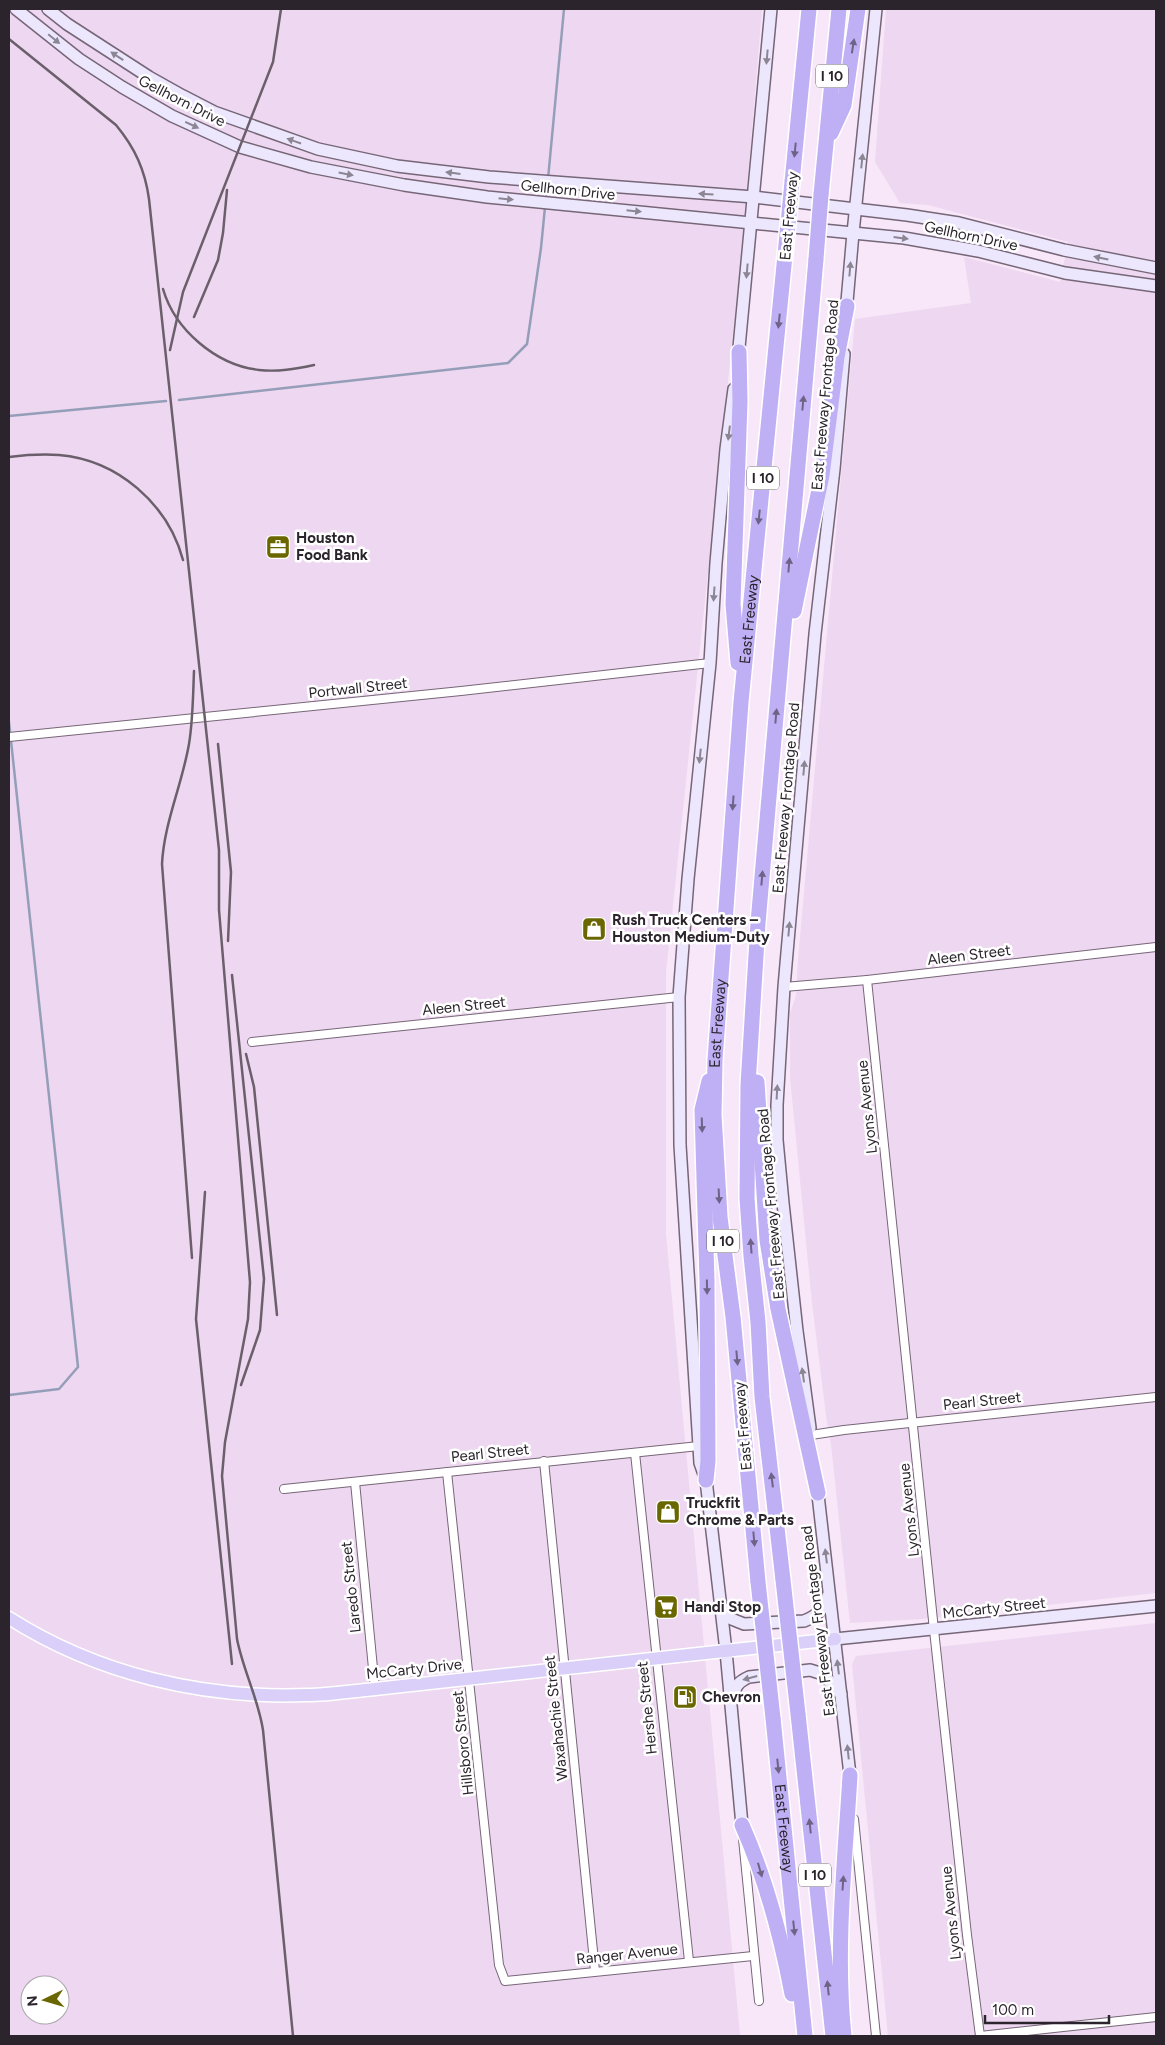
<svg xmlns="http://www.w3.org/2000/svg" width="1165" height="2045" viewBox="0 0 1165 2045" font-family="Figtree,sans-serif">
<rect width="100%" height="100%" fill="#f8e6f9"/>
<!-- built -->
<g fill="#eed7f0" fill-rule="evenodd">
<path d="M9 9H762L743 238 666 972V1234L740 2036H9ZM30 1985H60V2015H30Z"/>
<polygon points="886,9 1156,9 1156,1593 922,1619 850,1623 831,1444 827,1423 812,1303 790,1077 790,1013 796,996 798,960 855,319 971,303 964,257 1060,282 1068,242 928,205 900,203 875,162"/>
<polygon points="1156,1623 1156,2036 888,2036 852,1664 856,1656"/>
</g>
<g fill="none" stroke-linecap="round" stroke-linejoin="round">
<!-- stream -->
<g stroke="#959eb9" stroke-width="2.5">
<polyline points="548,179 564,9"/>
<polyline points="546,199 547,185"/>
<polyline points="179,400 508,363 527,344 541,248 545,207"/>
<polyline points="9,416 166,401"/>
<polyline points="9,722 78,1367 59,1389 9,1395"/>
</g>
<defs>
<g id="street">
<polyline points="9,737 461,691 710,663"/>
<polyline points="867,980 934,1630 967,1935 980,2036"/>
<polyline points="784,987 867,980 1156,947"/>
<polyline points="252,1042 679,997"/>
<polyline points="811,1435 844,1430 1156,1397"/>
<polyline points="635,1453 689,1961"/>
<polyline points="544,1461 595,1971"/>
<polyline points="447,1472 499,1965 505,1981 753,1956"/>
<polyline points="355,1482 375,1689"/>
<polyline points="284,1489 699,1446"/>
<polyline points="854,1819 876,2036"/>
<polyline points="743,1839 759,2001"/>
<polyline points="980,2036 1156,2017"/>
</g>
<g id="secondary">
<polyline points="16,9 79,59 122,87 172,116 240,147 311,167 404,185 487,197 904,238 978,251 1065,273 1156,286"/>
<polyline points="48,9 67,24 149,77 183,96 214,112 318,149 397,166 489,177 754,197 907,215 959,223 1064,250 1156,268"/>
<polyline points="846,313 853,233 876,9"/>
<polyline points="738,358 771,9"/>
<polyline points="734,389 726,449 716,563 710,663 688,879 679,997 680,1145 699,1446 700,1463 706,1480 726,1651 742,1825"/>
<polyline points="810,1428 797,1331 783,1203 777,1140 777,1105 784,987 815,634 834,469 844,354"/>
<polyline points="817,1486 850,1775"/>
<path d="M722 1607 729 1618 744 1624 804 1621C817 1616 825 1609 828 1596"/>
<polyline points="835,1639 1156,1606"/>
<path d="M733 1698C735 1686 738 1682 749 1677L810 1670 823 1674 841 1694"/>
</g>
<path id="primary" d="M9 1618C97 1674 203 1699 307 1695 329 1695 352 1691 375 1689L835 1639"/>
<g id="highway">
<polyline points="831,133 844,105 858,9"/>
<polyline points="792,182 809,9"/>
<polyline points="821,195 839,9"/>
<polyline points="794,611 822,475 837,357 847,306"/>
<polyline points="738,663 733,604 740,402 739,352"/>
<polyline points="757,1082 767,1240 778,1309 818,1493"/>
<polyline points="706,1480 708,1461 707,1281 702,1110 709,1081"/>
<polyline points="783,1580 762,1397 758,1322 751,1256 747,1198 748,1085 758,923 816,259"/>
<path id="s1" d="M758 1582 733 1317 720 1217 714 1115 715 1060 741 702 785 255"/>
<polyline points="798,1714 833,2036"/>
<path id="s2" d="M773 1718 805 2036"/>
<path d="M742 1825C766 1879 781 1936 792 1994"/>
<path d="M844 2036C835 1949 845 1862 850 1775"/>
</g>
</defs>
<!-- street casing -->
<use href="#street" stroke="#766677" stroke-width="10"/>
<!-- secondary casing -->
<use href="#secondary" stroke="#766677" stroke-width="14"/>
<!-- primary casing -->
<use href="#primary" stroke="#fff" stroke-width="15"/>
<!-- highway casing -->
<use href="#highway" stroke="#fff" stroke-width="18"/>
<!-- street -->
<use href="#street" stroke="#fff" stroke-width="8"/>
<!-- secondary -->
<use href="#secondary" stroke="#ece7fc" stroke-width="11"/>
<!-- primary -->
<use href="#primary" stroke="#d9cff9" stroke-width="12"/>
<!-- highway -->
<use href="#highway" stroke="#bfaff5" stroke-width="15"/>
<!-- rail -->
<g stroke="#6a5f6b" stroke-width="2.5">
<path d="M9 39 116 125C135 148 145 170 149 199L219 850V910L250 1282 248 1319 225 1442 222 1476 237 1639C243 1670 258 1698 263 1730L293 2036"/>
<path d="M163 289C175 330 216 365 259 370 278 372 295 369 314 365"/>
<polyline points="194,317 218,260 223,233 227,190"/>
<polyline points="170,350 183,292 273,62 281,9"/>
<path d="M9 457C25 455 42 454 59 455 118 460 168 504 183 560"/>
<polyline points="218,744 231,872 228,941"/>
<polyline points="232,975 264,1279 260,1330 241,1385"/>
<polyline points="246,1054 254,1087 277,1315"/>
<polyline points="205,1192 196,1319 232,1664"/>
<path d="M192 1258 162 864C164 823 182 785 189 744 193 720 193 695 194 671"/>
</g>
<defs>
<g id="highway-bridge">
<polyline points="785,255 792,182"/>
<polyline points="816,259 821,195"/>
<polyline points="783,1580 798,1714"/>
<polyline points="758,1582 773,1718"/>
</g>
</defs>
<!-- highway-bridge casing -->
<use href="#highway-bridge" stroke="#fff" stroke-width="18" stroke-linecap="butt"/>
<!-- highway-bridge -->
<use href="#highway-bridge" stroke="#bfaff5" stroke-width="15"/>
</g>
<!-- one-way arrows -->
<defs><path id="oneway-solid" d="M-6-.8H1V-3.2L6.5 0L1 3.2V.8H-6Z" transform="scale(1.25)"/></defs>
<g fill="#8c8694">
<use href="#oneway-solid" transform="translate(54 39) rotate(39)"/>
<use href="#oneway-solid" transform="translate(117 56) rotate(-147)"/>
<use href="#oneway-solid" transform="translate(767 57) rotate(95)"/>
<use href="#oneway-solid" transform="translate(192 125) rotate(25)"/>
<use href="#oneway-solid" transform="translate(294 141) rotate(-161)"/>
<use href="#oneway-solid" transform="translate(862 161) rotate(-84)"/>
<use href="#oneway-solid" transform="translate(453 173) rotate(-173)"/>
<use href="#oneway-solid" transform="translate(346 174) rotate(11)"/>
<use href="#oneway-solid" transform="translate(706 194) rotate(-176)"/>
<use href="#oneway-solid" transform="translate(506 199) rotate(6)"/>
<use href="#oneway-solid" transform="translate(634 211) rotate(6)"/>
<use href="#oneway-solid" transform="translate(901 238) rotate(7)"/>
<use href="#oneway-solid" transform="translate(1101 258) rotate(-168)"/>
<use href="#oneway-solid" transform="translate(850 269) rotate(-85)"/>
<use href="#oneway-solid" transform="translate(747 271) rotate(95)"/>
<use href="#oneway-solid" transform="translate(729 433) rotate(97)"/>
<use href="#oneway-solid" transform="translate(714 594) rotate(94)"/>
<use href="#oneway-solid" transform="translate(700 756) rotate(96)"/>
<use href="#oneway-solid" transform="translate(804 768) rotate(-85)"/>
<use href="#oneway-solid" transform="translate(789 929) rotate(-85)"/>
<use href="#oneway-solid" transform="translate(777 1092) rotate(-87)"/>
<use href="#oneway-solid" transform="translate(803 1375) rotate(-98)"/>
<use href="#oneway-solid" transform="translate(826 1556) rotate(-97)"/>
<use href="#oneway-solid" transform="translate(838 1667) rotate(-97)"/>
<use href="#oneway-solid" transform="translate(750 1678) rotate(165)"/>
<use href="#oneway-solid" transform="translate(848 1752) rotate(-96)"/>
</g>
<g fill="#6e6386">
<use href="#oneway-solid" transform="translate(853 46) rotate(-81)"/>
<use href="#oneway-solid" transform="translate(795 150) rotate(96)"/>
<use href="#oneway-solid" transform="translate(779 321) rotate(96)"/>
<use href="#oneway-solid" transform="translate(803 403) rotate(-85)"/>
<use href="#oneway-solid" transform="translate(759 517) rotate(96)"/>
<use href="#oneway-solid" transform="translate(789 565) rotate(-85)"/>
<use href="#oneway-solid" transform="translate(776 716) rotate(-85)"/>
<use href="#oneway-solid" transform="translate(733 803) rotate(94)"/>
<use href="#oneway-solid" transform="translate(762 878) rotate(-85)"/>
<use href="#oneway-solid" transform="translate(702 1125) rotate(88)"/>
<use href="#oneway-solid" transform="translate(719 1196) rotate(87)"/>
<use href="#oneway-solid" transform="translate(751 1246) rotate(-94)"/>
<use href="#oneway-solid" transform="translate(707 1287) rotate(89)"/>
<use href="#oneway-solid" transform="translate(737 1358) rotate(85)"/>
<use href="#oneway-solid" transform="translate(772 1480) rotate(-97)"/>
<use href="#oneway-solid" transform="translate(754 1539) rotate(85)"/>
<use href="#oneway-solid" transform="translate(778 1766) rotate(84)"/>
<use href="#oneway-solid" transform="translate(810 1826) rotate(-96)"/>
<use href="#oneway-solid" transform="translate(760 1870) rotate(74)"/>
<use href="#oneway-solid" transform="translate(843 1883) rotate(-86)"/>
<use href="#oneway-solid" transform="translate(794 1928) rotate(84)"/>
<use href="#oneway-solid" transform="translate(828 1988) rotate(-96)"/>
</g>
<!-- icons -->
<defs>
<symbol id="office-square" viewBox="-11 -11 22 22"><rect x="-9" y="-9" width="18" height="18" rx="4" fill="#6a6700" stroke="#fff"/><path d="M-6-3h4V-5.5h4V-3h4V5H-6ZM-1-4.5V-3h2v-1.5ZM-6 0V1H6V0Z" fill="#fff"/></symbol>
<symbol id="shop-square" viewBox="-11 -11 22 22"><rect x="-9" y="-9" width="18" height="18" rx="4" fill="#6a6700" stroke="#fff"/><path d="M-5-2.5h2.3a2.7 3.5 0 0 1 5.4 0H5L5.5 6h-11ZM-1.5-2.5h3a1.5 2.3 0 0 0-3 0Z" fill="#fff"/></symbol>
<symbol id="supermarket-square" viewBox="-11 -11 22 22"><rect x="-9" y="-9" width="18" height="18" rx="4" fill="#6a6700" stroke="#fff"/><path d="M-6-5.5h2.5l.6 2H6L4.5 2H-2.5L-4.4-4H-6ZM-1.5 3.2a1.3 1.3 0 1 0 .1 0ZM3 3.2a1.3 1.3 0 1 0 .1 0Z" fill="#fff"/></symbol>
<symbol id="fuel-square" viewBox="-11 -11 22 22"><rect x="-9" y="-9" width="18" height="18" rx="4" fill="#6a6700" stroke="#fff"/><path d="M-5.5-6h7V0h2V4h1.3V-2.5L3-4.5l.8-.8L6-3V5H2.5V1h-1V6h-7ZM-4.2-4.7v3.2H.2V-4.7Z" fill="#fff"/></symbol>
</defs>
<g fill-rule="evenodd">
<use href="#office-square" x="264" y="533" width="28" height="28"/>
<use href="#shop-square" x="580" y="915" width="28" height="28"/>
<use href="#shop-square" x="654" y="1498" width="28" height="28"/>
<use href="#supermarket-square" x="652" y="1593" width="28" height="28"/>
<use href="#fuel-square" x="671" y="1683" width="28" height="28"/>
</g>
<g text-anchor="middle" stroke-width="5" stroke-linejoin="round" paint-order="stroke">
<!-- shield labels -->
<g fill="#fff" stroke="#6b666b" stroke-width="1">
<rect x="816" y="64.5" width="32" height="23" rx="4"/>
<rect x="747" y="466.5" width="32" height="23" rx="4"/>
<rect x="707" y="1229.5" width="32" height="23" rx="4"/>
<rect x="799" y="1863.5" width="32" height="23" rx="4"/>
</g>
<g font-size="14" font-weight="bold" fill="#2b242c">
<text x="832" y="81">I 10</text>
<text x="763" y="483">I 10</text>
<text x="723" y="1246">I 10</text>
<text x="815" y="1880">I 10</text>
</g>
<!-- street labels -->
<g font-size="15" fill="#2b242c" stroke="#fff">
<text transform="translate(182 101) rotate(27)" y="5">Gellhorn Drive</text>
<text transform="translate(568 190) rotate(6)" y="5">Gellhorn Drive</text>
<text transform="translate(789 216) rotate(-85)" y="5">East Freeway</text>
<text transform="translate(971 236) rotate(12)" y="5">Gellhorn Drive</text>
<text transform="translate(825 395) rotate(-85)" y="5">East Freeway Frontage Road</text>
<text dy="5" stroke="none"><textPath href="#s1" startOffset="966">East Freeway</textPath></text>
<text transform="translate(358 688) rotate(-6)" y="5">Portwall Street</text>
<text transform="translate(786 798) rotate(-85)" y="5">East Freeway Frontage Road</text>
<text transform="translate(969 955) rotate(-7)" y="5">Aleen Street</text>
<text transform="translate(464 1006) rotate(-6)" y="5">Aleen Street</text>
<text dy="5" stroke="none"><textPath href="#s1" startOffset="561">East Freeway</textPath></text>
<text transform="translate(867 1107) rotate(-96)" y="5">Lyons Avenue</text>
<text transform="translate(771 1204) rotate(-95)" y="5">East Freeway Frontage Road</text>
<text transform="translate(982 1401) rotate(-6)" y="5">Pearl Street</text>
<text transform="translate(743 1426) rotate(-95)" y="5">East Freeway</text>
<text transform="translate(490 1453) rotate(-6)" y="5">Pearl Street</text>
<text transform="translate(909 1510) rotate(-96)" y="5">Lyons Avenue</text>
<text transform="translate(351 1587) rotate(-96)" y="5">Laredo Street</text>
<text transform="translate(994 1608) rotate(-6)" y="5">McCarty Street</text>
<text transform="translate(818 1621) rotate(-97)" y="5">East Freeway Frontage Road</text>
<text transform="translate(414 1669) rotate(-6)" y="5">McCarty Drive</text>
<text transform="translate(647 1708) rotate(-96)" y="5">Hershe Street</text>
<text transform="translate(556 1718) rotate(-96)" y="5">Waxahachie Street</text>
<text transform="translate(463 1743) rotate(-96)" y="5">Hillsboro Street</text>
<text dy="5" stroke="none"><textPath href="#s2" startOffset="111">East Freeway</textPath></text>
<text transform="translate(951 1913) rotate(-96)" y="5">Lyons Avenue</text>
<text transform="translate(627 1954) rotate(-6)" y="5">Ranger Avenue</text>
</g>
<!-- poi labels -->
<g font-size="15" font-weight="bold" fill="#2b242c" stroke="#fff" text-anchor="start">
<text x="296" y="543">Houston<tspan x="296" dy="17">Food Bank</tspan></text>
<text x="612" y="925">Rush Truck Centers –<tspan x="612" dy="17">Houston Medium-Duty</tspan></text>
<text x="686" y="1508">Truckfit<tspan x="686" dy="17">Chrome &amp; Parts</tspan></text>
<text x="684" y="1612">Handi Stop</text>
<text x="702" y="1702">Chevron</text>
</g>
</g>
<!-- border -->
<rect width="1165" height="2045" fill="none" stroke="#2b242c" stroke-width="20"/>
<!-- north arrow -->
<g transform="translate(45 2000) rotate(265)"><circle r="24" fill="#ffffff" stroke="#aaa7ab"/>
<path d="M0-4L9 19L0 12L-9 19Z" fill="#6a6700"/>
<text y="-8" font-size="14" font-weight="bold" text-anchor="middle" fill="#2b242c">N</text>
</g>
<!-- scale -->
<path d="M985 2015v8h124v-8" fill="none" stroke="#2b242c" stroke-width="2.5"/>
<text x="992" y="2015" font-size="15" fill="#2b242c" stroke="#ffffff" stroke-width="4" paint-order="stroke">100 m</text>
</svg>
